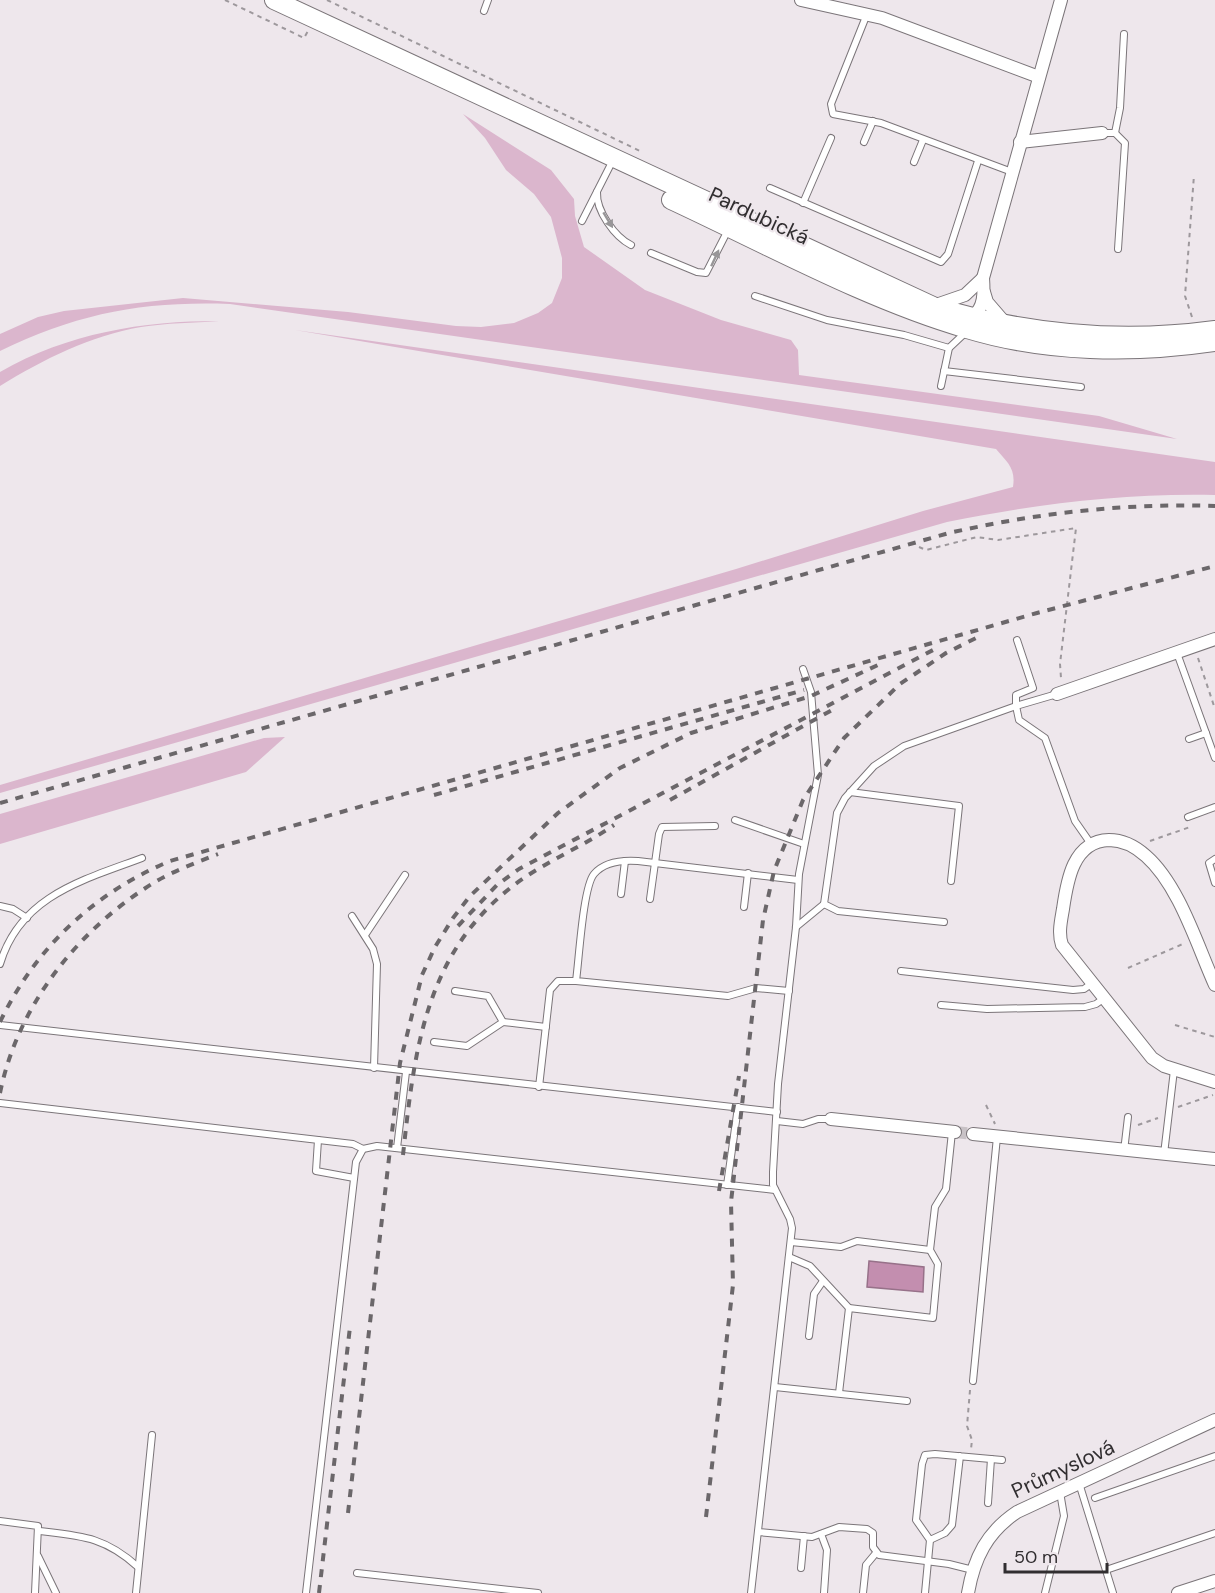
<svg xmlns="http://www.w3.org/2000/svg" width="1215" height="1593" viewBox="0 0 1215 1593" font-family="'DM Sans',sans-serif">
<rect width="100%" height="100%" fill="#eee7ec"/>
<!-- green -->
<g fill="#dbb6cd">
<path d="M463 114 551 170 574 199 575 216 584 247 645 290 721 320 791 340 798 350 799 375 1099 416 1177 439 230 304C143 301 79 313 0 351V334L38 317 64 311 183 298 348 312 456 326 481 327 514 323 538 313 552 303 562 278V258L551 217 534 194 506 170 485 138Z"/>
<path d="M219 321C193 323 166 323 141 327 90 336 44 359 0 386V372C68 333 142 321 219 321Z"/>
<path d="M295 330 1215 462V495C1124 493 1036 504 947 522L0 793V785L736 569 923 511 1013 487C1016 468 1007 462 996 449Z"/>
<polygon points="285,737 246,772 0,844 0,814 264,738"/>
</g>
<!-- water -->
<polygon fill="#c38eaf" stroke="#977189" stroke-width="1.5" points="869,1261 924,1267 923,1292 867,1287"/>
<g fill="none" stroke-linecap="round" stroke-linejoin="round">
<!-- minor-tunnel -->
<polyline stroke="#c8c2c6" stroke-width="12" stroke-dasharray="12 6" stroke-linecap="butt" points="955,1132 973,1134"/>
<defs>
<g id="service">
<polyline points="484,11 488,0"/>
<polyline points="867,14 831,104 833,114 881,123 1012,172"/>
<polyline points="1102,133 1115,133 1125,143 1118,249"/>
<polyline points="1115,133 1120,108 1124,34"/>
<polyline points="864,142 873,121"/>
<polyline points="914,162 923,140"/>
<polyline points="770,188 941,262 948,254 978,161"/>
<path d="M597 192C596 211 615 237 631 245"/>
<polyline points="803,203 831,138"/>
<polyline points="582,221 613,160"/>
<polyline points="651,253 697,272 706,273 728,230"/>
<polyline points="755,296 827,320 904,335 949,348"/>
<polyline points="944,371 1081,387"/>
<polyline points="941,386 949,348 966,332"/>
<polyline points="1177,653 1215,758"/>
<polyline points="1057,694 1016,706 1019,720 1045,738 1075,821 1091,844"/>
<polyline points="1189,739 1206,733"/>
<polyline points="850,792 959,806 951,881"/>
<polyline points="1188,817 1215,807"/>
<polyline points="735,820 804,844"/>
<polyline points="1215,859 1209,863 1215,883"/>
<polyline points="621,894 625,861"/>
<polyline points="650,899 659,834 662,827 715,826"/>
<polyline points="0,906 13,909 27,918"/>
<polyline points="744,907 748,873"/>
<polyline points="352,916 373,949 377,964 374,1068"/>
<polyline points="944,922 838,911 824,904 837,813 845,798 874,766 904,746 1016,706 1016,695 1033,688 1017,640"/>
<polyline points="796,927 824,904"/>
<polyline points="365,935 405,875"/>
<path d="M0 964C20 896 83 880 142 858"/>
<polyline points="901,971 1073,990 1084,989 1091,984"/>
<path d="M789 991 756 988 728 996 576 981C579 960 583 887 594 874 605 861 623 860 638 861L798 880"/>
<polyline points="941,1005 987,1009 1085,1007 1096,1004 1103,999"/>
<polyline points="503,1022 546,1027"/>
<polyline points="0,1025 777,1112"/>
<polyline points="434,1042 467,1046 503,1022 488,996 455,991"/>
<polyline points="539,1087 550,990 558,981 576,981"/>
<polyline points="0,1103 353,1144 363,1149"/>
<polyline points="777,1121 803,1124 818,1119 831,1119"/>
<polyline points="318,1140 316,1171 354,1178"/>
<polyline points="397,1148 406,1072"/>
<polyline points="1124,1151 1128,1117"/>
<polyline points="1164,1154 1174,1070"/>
<polyline points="727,1185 738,1107"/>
<polyline points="791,1242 841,1247 857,1241 930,1250"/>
<polyline points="789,1257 810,1266 849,1308"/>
<polyline points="809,1336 814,1294 823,1281"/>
<polyline points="973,1381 997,1137"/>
<polyline points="775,1387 907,1401"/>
<polyline points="839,1393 849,1308 933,1318 938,1264 930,1250 935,1207 946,1189 952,1132"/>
<polyline points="960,1456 952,1525 945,1533 930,1540 916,1520 922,1464 925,1455 935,1454 1002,1460"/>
<polyline points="1079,1483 1113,1593"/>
<polyline points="1095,1498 1215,1456"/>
<polyline points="988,1503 991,1459"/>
<polyline points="0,1521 38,1526 35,1593"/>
<path d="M39 1531C82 1536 105 1537 138 1567"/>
<polyline points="758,1532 812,1537 839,1527 867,1529 873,1533 873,1547 879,1555 949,1564 973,1570"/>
<polyline points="821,1534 827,1550 824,1593"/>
<polyline points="38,1556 56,1593"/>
<polyline points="801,1568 804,1536"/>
<polyline points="1106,1570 1215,1533"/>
<polyline points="357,1573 538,1593"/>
<polyline points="136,1593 152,1435"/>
<polyline points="306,1593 356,1162 363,1149 377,1146 775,1190"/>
<polyline points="751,1593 792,1228 790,1219 773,1185 773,1172 778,1084 796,927 799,874 818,775 811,692 803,669"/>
<polyline points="863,1593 866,1565 876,1553"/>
<polyline points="925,1593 930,1540"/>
<polyline points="1045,1593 1064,1516 1060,1492"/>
</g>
<g id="minor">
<polyline points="801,0 882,18 1039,77"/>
<polyline points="1020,142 1102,133"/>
<polyline points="984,292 987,302 1006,324"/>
<polyline points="933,306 965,295 983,278"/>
<path d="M972 317C985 308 984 292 983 278L1061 0"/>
<polyline points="1057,694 1215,639"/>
<path d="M1215 985C1197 945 1179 885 1146 856 1136 847 1124 840 1109 840 1073 841 1067 881 1063 909 1061 921 1058 933 1062 945L1152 1058 1164 1066 1215 1082"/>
<polyline points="831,1119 955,1132"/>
<polyline points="973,1134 1215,1159"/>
<path d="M968 1593C974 1558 987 1532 1017 1512L1215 1420"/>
<polyline points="1178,1593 1215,1581"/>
</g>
<g id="secondary">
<path d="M274 0 933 306C1025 334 1119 343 1215 330"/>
<path d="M671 200C766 244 867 300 967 329 1046 353 1134 354 1215 342"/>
</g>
</defs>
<!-- service casing -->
<use href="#service" stroke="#7b7579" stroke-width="8"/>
<!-- minor casing -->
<use href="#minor" stroke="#7b7579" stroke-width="14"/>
<!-- secondary casing -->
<use href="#secondary" stroke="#7b7579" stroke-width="20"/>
<!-- path -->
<g stroke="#9d989c" stroke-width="2" stroke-dasharray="4.5 4.5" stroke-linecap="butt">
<polyline points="225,0 304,38 308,31"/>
<polyline points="327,0 640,151"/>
<polyline points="1192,317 1185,296 1194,175"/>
<polyline points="919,547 926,550 977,537 998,540 1076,528 1060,664 1061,678"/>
<polyline points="1198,658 1215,709"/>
<polyline points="1150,841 1190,827"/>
<polyline points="1128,968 1185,943"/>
<polyline points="1175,1025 1215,1037"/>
<polyline points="986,1105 995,1124"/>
<polyline points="1178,1107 1213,1095"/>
<polyline points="1138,1125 1158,1118"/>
<polyline points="970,1390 967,1426 972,1440 971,1449"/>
</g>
<!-- service -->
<use href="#service" stroke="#fff" stroke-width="6"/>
<!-- minor -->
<use href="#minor" stroke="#fff" stroke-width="12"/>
<!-- secondary -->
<use href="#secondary" stroke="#fff" stroke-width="18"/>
<!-- rail -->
<g stroke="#6b676a" stroke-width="4" stroke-dasharray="8 8" stroke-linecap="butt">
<polyline points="434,795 804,690"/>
<polyline points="670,800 832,710"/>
<path d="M0 803 949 533C1037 513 1125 503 1215 506"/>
<polyline points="458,926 497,885 519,869 935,649"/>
<path d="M0 1022C36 947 94 893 170 861L1037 613 1215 566"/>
<path d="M0 1093C17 1009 73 936 144 889 167 873 193 864 218 854"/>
<path d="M403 1155C414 1054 424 957 509 889 541 863 581 848 614 825"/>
<polyline points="719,1191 739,1076"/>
<polyline points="348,1513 400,1063 422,975 435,947 453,918 470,896 558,813 620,768 691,733 811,696 878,665"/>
<polyline points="706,1517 733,1285 731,1202 763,920 774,871 803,800 844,738 900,684 946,653 982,635"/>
<polyline points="319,1593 350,1327"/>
</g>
</g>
<!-- one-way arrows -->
<defs><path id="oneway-solid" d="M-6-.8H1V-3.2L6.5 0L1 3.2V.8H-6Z" transform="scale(1.5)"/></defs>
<g fill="#989698">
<use href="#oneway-solid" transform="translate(608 220) rotate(59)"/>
<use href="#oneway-solid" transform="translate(715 258) rotate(-65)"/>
</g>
<g text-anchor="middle" stroke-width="4.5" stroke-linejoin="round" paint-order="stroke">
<!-- street labels -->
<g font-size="21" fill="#312e30" stroke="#eee7ec">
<text transform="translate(759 216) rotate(25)" y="7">Pardubická</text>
<text transform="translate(1063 1469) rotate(-25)" y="7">Průmyslová</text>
</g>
</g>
<!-- scale -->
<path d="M1005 1563v9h102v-9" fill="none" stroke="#312e30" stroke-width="3"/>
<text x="1014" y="1563" font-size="18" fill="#312e30" stroke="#eee7ec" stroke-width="4.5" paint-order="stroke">50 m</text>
</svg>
